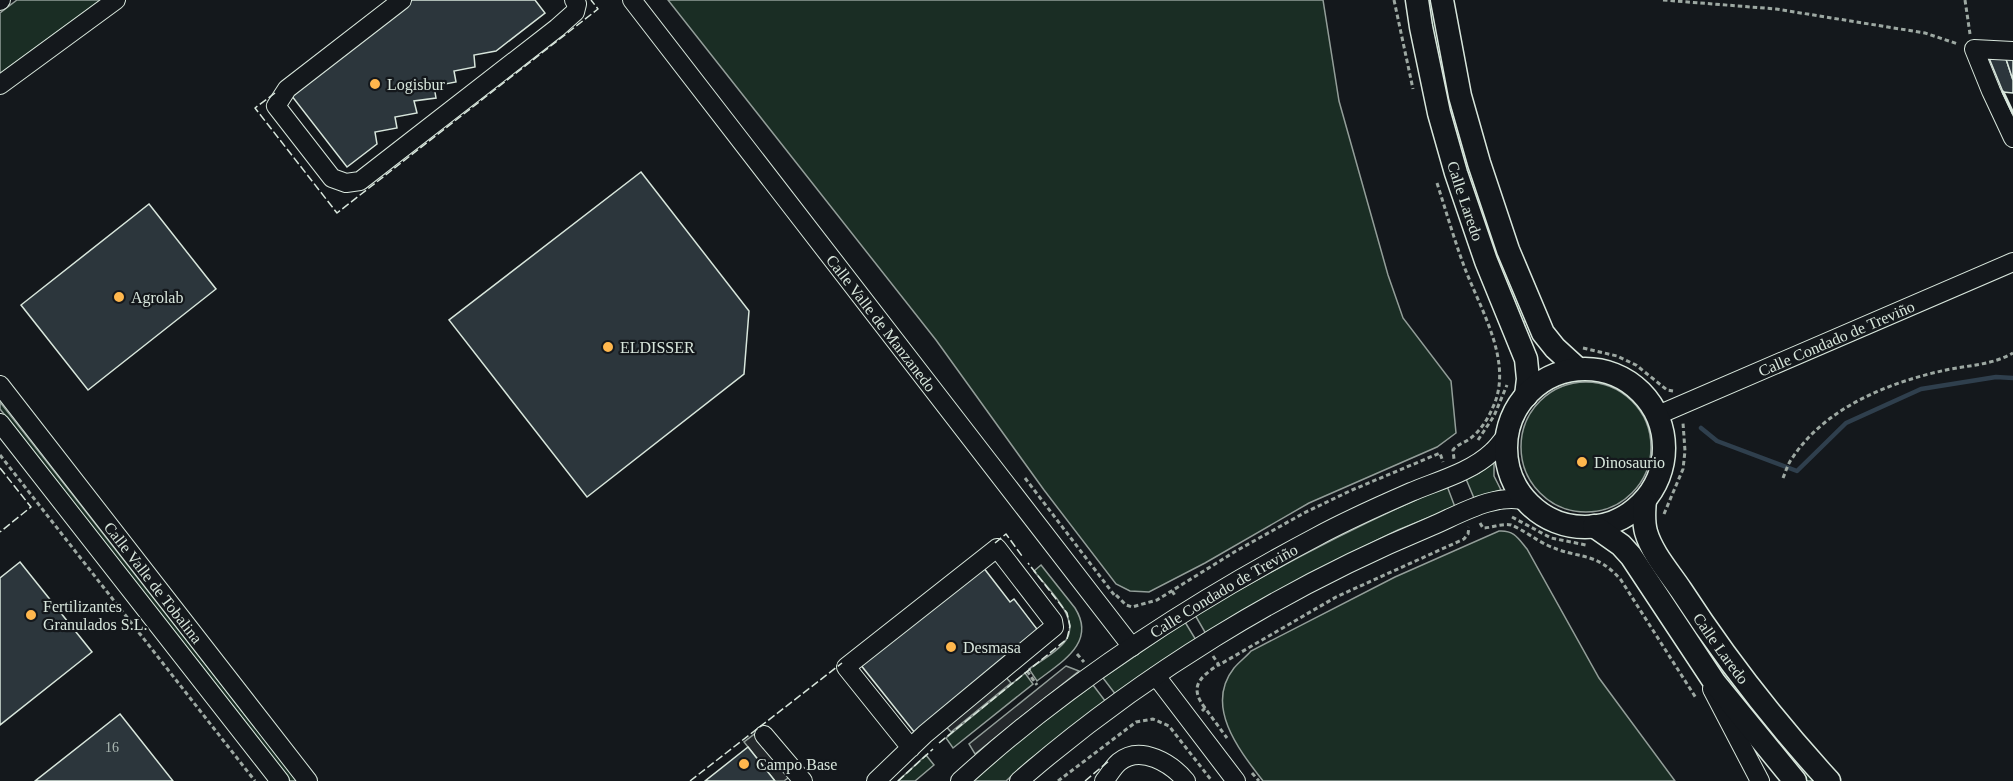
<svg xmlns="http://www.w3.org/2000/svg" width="2013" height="781" viewBox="0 0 2013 781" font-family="'Times New Roman',serif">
<rect width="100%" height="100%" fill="#14181c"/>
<!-- green -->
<g fill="#1a2d24" stroke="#939e99" stroke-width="1.5">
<polygon points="17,0 101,0 0,74 0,13"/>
<polygon points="668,0 1323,0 1339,101 1388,275 1403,318 1451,381 1456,433 1437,447 1309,503 1205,563 1149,592 1130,591 1116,584 1044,490 936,340"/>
<polygon points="1427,0 1432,0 1528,320 1522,323 1491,248 1446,105"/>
<circle cx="1586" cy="447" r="65"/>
<polygon points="0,402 297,781 290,781 255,737 0,409"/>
<polygon points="1494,462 1494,476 1501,490 1474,498 1466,479 1479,473"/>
<path d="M1447 486 1455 507 1398 530 1331 563 1206 634 1195 615C1277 567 1359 524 1447 486Z"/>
<path d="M1499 531C1514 530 1518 538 1527 549L1599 678 1675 781H1263C1239 750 1204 706 1234 668 1239 662 1246 657 1251 651L1395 577Z"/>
<path d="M1041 565 1075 608C1097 643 1061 662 1037 681L1029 669C1040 661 1058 652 1066 640 1081 618 1047 588 1034 571Z"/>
<polygon points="1655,566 1815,781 1807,781 1730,687 1665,593"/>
<polygon points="1185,622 1196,640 1116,695 1103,678"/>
<polygon points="1025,673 1033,684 953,748 946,738"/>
<polygon points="1093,685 1106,702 1029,760 1006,781 973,781 1021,739"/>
<polygon points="926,755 934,765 915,781 898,781"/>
</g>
<!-- parking -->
<g fill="#24282b" stroke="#939e99" stroke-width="1.5">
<polygon points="1066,666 1079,671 975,754 969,744"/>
<polygon points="1003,674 1011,683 951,732 943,723"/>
<polygon points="765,726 792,775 784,781 775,781 744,742"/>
</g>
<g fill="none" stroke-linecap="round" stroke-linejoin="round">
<!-- stream -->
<polyline stroke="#2f3f4d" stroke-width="4.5" points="1701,428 1717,441 1797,471 1846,423 1921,389 1996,377 2013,378"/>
</g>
<!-- building -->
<g fill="#2c363c" stroke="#d8e6dc" stroke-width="1.5">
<polygon points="412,0 535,0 545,13 496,51 474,55 475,67 454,71 456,82 434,86 436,98 414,101 417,113 395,117 397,128 375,132 377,144 347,167 291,95"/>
<polygon points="1989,58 2006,59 2013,80 2013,93 2003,92"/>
<polygon points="2006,59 2013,60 2013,80"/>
<polygon points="641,172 749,311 744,374 587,497 449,320"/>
<polygon points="149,204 216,289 88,390 21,305"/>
<polygon points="20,562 92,652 0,725 0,578"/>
<polygon points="983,567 1010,602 1014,599 1040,633 915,733 860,664"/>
<polygon points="120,714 173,781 35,781"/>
<polygon points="748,747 775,781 705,781"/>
</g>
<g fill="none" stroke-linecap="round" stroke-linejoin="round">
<defs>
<g id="minor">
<polyline points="402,0 287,89 276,106 332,178 346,183 360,181 557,28 575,12 577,4 574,0"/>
<path id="s1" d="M632 0 1132 647"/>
<polyline points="0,1 1,0"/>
<polyline points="2013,51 1974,49 1991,91 2013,138"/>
<polyline points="0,85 116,0"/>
<path id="s2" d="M0 385 308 781"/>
<path id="s3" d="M1658 415 2013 262"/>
<polyline points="0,423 280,781"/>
<polyline points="1156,676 1236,781"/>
<polyline points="1712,689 1760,781"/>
<polyline points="764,735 803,781"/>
<polyline points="876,781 925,734 1054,627 1053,621 997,548 846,667 911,748"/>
<path id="s4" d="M960 781C1066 684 1189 604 1316 537 1347 520 1379 506 1411 492 1437 481 1471 472 1492 452 1498 447 1502 440 1507 435"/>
<path d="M1019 781C1141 675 1283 588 1432 526 1460 514 1496 492 1527 501"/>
<path d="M1104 781C1109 775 1113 767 1119 762 1141 744 1172 764 1186 781"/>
</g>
<g id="major">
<path id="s5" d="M1417 0 1421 27 1439 113 1456 173 1486 261 1526 359 1528 379 1526 396"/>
<polyline points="1442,0 1460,96 1479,163 1508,250 1543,333 1555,348 1578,369"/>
<circle cx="1585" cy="448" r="79"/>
<path id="s6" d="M1645 500C1644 510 1643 521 1646 532 1652 553 1669 572 1681 590 1725 658 1774 721 1829 781"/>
<polyline points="1594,526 1621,545 1631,556 1715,683 1795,781"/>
</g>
</defs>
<!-- minor casing -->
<use href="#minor" stroke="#d8e6dc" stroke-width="20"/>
<!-- major casing -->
<use href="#major" stroke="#d8e6dc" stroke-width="25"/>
<!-- path -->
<g stroke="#9da8a2" stroke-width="3" stroke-dasharray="4.5 3" stroke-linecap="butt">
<polyline points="1394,0 1413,89"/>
<polyline points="1663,0 1776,9 1925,33 1958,44"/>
<polyline points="1965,0 1970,34"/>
<path d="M1437 183C1446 211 1454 239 1464 266 1480 309 1514 362 1493 407 1488 419 1479 433 1468 440 1463 443 1457 445 1453 450L1454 459"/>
<polyline points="1583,348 1617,356 1636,365 1667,390 1673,391"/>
<polyline points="1478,440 1494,416 1507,385"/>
<polyline points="0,455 255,781"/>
<polyline points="1025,478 1115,596"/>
<path d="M1783 478C1786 471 1788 463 1793 457 1826 407 1890 382 1946 370 1970 365 1992 365 2013 353"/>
<polyline points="1664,514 1683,469 1685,451 1683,423"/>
<polyline points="1512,517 1551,538 1586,545"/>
<path d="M1480 523 1483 528C1492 528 1502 523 1511 525 1522 529 1536 540 1547 545 1578 560 1595 550 1621 580L1696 698"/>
<polyline points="1172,591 1176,597"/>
<polyline points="1116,595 1126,605 1132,607 1157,600 1236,551 1304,513 1352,490 1440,453 1443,462"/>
<polyline points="1077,654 1084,662"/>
<polyline points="1213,656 1219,665 1336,597 1464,539 1468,534 1469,527"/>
<polyline points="1027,671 1037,685"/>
<path d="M1205 708C1189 687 1199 678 1218 665"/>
<polyline points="1202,711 1205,708 1227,738"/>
<polyline points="1252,773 1259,781"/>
<polyline points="1058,781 1136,722 1153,719 1169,726 1212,781"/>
</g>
<!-- minor -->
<use href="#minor" stroke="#14181c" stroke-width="18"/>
<!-- major -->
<use href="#major" stroke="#14181c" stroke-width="22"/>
<!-- fence -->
<g stroke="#d8e6dc" stroke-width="1.5" stroke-dasharray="8 3" stroke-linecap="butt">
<polyline points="275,93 255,108 337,213 598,9 591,0"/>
<polyline points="0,468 31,507 0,532"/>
<polyline points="995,543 1006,534 1022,556"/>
<polyline points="939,743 1067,639 1070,626 1067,613 1028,563"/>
<polyline points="690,781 842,663"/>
<polyline points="898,781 933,749"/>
<polyline points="1085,781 1110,760"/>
</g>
<!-- wall -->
<polyline stroke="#d8e6dc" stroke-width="3" points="2003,92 2013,113"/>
</g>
<!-- markers -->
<g fill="#ffb74d" stroke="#14181c" stroke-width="2">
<circle cx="375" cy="84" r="6"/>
<circle cx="119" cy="297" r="6"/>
<circle cx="608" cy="347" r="6"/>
<circle cx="1582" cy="462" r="6"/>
<circle cx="31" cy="615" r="6"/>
<circle cx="951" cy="647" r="6"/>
<circle cx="744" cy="764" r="6"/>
</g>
<g text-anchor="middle" stroke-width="4.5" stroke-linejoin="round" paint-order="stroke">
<!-- number labels -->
<g font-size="14" fill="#adbab4">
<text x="112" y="752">16</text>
</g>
<!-- poi labels -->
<g font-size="16" fill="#d8e6dc" stroke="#14181c" text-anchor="start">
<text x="387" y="90">Logisbur</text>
<text x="131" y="303">Agrolab</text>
<text x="620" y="353">ELDISSER</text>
<text x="1594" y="468">Dinosaurio</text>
<text x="43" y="612">Fertilizantes<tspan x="43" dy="18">Granulados S.L.</tspan></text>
<text x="963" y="653">Desmasa</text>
<text x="756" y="770">Campo Base</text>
</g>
<!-- street labels -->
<g font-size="16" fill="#d8e6dc" stroke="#14181c">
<text dy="6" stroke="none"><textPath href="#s5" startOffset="207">Calle Laredo</textPath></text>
<text dy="6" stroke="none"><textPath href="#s1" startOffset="408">Calle Valle de Manzanedo</textPath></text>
<text dy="6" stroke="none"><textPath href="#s3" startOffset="194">Calle Condado de Treviño</textPath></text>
<text dy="6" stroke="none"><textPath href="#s2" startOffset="250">Calle Valle de Tobalina</textPath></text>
<text dy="6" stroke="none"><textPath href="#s4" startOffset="326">Calle Condado de Treviño</textPath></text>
<text dy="6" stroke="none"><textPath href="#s6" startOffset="171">Calle Laredo</textPath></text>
</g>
</g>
</svg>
